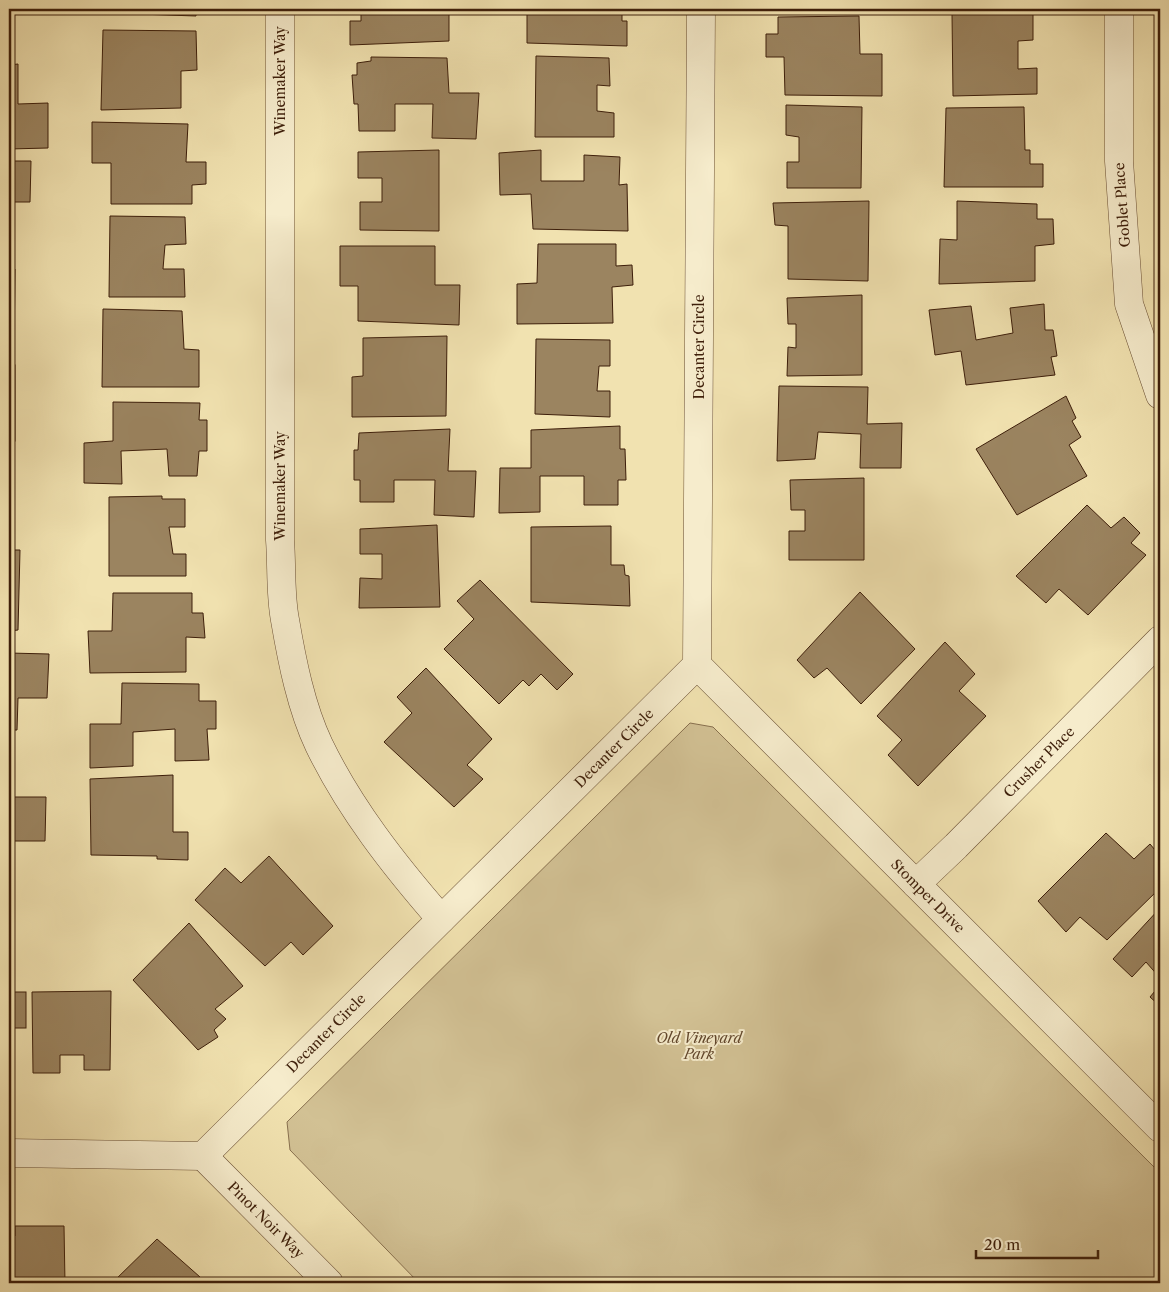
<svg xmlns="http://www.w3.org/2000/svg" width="1169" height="1292" viewBox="0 0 1169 1292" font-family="'Libre Caslon Text',serif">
<rect width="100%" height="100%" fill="#f1e2b0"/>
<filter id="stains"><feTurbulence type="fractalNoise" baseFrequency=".004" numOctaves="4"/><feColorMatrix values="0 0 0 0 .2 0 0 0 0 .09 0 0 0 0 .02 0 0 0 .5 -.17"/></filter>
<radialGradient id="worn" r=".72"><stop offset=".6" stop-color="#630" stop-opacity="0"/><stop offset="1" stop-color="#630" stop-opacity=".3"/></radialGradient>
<!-- green -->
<polygon fill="#d2c194" stroke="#88704f" points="690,723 713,727 1160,1173 1160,1283 419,1283 290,1150 287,1122"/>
<!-- building -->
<g fill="#9b8460" stroke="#3d1e0a">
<rect x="9" y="9" width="4" height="45"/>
<polygon points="109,9 196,9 196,16 109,13"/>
<polygon points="361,9 449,9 449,41 350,45 350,21 361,21"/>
<polygon points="527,9 622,9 622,21 627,21 627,46 527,43"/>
<polygon points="952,14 1033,14 1033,40 1018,41 1018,69 1037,68 1037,94 953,96"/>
<polygon points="859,16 860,54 882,54 882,96 785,95 784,57 766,57 766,34 778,34 778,17"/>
<polygon points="103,30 196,31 197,70 181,71 181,108 101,110"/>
<polygon points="536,56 609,58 610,86 597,85 597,111 614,113 614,137 535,137"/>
<polygon points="371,57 447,58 449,93 479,93 476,139 432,138 433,104 395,104 395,131 359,131 358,104 354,104 352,75 357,75 357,63 371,61"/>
<polygon points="18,64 18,104 48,103 48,148 9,149 9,65"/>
<polygon points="786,105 862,107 861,188 787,188 787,162 799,162 799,137 786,135"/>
<polygon points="1024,107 1025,150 1030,150 1030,164 1043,164 1043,187 944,187 946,108"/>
<polygon points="92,122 188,124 186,162 206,162 206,184 192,185 192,204 111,204 111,163 92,163"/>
<polygon points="439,150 439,231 360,230 360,202 382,202 382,178 358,178 358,152"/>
<polygon points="541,150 541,181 584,181 584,155 620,157 619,185 627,184 628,231 533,229 531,194 500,195 499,153"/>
<polygon points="9,161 31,161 30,202 9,202"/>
<polygon points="869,201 868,281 788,279 788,226 775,225 773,203"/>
<polygon points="957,201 1037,204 1037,219 1053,219 1054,244 1035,246 1035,281 939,284 940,239 957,240"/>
<polygon points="110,216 185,217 186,244 165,245 163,269 184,269 185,297 109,297"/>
<polygon points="538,244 616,244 616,266 632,265 633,285 612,287 613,323 517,324 517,284 537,283"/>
<polygon points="340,246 435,246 435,285 460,285 459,325 358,321 358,286 340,286"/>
<polygon points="9,269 15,269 14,351 9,351"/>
<polygon points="862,295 862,375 787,376 788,347 796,348 796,324 788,324 787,298"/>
<polygon points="1044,304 1045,330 1053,330 1057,356 1051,357 1055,375 966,385 961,351 935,355 929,310 971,306 976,340 1013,333 1010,308"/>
<polygon points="103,309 182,311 184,349 199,350 199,387 102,387"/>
<polygon points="447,336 446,416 352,417 352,377 363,376 363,338"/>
<polygon points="536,339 610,340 610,366 599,366 597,391 610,391 610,417 535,414"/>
<rect x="9" y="365" width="6" height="76"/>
<polygon points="779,386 868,387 867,424 902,423 901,468 860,468 861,434 818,432 815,459 777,461"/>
<polygon points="1066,396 1076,418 1072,421 1081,437 1069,445 1087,476 1017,515 976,449"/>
<polygon points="113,402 200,403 199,420 207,420 207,451 199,451 197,476 169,476 167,449 121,451 122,484 84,483 84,443 113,441"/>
<polygon points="620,426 620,449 625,449 626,480 618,480 618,505 584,505 584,476 540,476 540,512 499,513 500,468 531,468 531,430"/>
<polygon points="450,429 448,471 476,471 474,517 434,515 435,480 394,480 394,502 360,502 360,480 354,480 354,450 358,450 359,433"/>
<polygon points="9,453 11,536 9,536"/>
<polygon points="864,478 864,560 789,560 789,531 805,531 805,510 791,510 790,480"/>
<polygon points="162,496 162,499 185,499 185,527 169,527 173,554 186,554 186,576 109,576 109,497"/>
<polygon points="1087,505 1111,528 1124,517 1140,533 1131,543 1146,555 1088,615 1059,589 1046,603 1016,576"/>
<polygon points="437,525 440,607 359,608 360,578 382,579 382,554 360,554 360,529"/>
<polygon points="611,526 611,565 624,565 625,575 629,576 630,606 531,602 531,527"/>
<polygon points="9,550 20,550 18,630 9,631"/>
<polygon points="480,580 573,674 557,690 541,674 529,686 523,680 499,704 444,649 474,619 457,601"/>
<polygon points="860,592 915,649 861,704 827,668 814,678 797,660"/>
<polygon points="113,593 192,593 192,613 203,613 205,638 186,637 186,672 90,673 88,631 112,631"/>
<polygon points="945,642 975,674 959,691 986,716 918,786 888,755 902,740 877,716"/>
<polygon points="9,653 49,654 47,698 18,698 17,730 9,730"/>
<polygon points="426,668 492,739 467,765 483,779 454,807 384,742 412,713 397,697"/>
<polygon points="122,683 199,684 199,701 216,701 216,729 207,729 209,760 175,761 175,729 133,732 133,766 90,768 90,724 121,724"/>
<polygon points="9,758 14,758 14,797 46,797 45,841 9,841"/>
<polygon points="173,775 173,832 188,832 188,860 157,859 157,856 91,855 90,779"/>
<polygon points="1106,833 1134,859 1150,844 1160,856 1160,888 1107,940 1080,917 1066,932 1038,901"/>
<polygon points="9,853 10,931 9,931"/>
<polygon points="269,856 333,926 303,955 291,942 265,966 195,900 225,868 241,883"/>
<polygon points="1160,908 1160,978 1146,962 1132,977 1113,959"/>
<polygon points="189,923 243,986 215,1009 226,1019 214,1030 218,1037 198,1050 133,980"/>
<polygon points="1160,985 1160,1006 1150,997"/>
<polygon points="111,991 110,1070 84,1070 84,1055 60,1055 60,1073 33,1073 32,992"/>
<rect x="11" y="992" width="15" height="36"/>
<polygon points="15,1226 64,1226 65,1283 9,1283 9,1236 15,1236"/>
<polygon points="157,1239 200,1277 195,1283 112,1283"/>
</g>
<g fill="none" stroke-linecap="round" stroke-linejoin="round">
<defs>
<g id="minor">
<path d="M280 9V540C282 566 280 594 285 620 292 661 301 707 319 745 350 809 394 865 441 919"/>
<polyline points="1119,9 1119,161 1129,304 1160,395"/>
<polyline points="697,665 1160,1128"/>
<polyline points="916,884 956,846 1160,640"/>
<polyline points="9,1153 203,1156 697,665 701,9"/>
<polyline points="203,1156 329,1283"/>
</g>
</defs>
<!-- minor casing -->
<use href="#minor" stroke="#6a4f34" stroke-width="29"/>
<!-- minor -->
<use href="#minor" stroke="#f6eccc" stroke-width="28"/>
</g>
<g text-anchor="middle" stroke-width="4" stroke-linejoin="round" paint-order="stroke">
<!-- street labels -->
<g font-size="14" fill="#3d1e0a" stroke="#f6eccc">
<text transform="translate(280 81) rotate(-90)" y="5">Winemaker Way</text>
<text transform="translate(1122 205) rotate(-94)" y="5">Goblet Place</text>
<text transform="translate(699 347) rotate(-90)" y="5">Decanter Circle</text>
<text transform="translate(280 486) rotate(-90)" y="5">Winemaker Way</text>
<text transform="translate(614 748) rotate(-45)" y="5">Decanter Circle</text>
<text transform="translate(1039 762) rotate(-45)" y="5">Crusher Place</text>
<text transform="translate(928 896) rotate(45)" y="5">Stomper Drive</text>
<text transform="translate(326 1033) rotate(-45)" y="5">Decanter Circle</text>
<text transform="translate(266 1220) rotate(45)" y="5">Pinot Noir Way</text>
</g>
<!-- park labels -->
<g font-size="14" font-style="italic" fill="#62472c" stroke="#f6eccc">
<text x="699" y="1043">Old Vineyard<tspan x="699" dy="16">Park</tspan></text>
</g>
</g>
<!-- margin -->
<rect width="1169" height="1292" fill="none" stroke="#f1e2b0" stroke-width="30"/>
<rect x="10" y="10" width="1149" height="1272" fill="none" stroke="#3d1e0a" stroke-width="2.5"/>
<rect x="15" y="15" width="1139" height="1262" fill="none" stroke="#3d1e0a"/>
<!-- scale -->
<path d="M976 1250v8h122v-8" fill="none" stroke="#3d1e0a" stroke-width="2.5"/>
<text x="984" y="1250" font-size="15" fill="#3d1e0a" stroke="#f6eccc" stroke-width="4" paint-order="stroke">20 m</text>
<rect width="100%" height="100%" filter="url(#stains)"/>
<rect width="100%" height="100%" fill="url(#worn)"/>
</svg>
